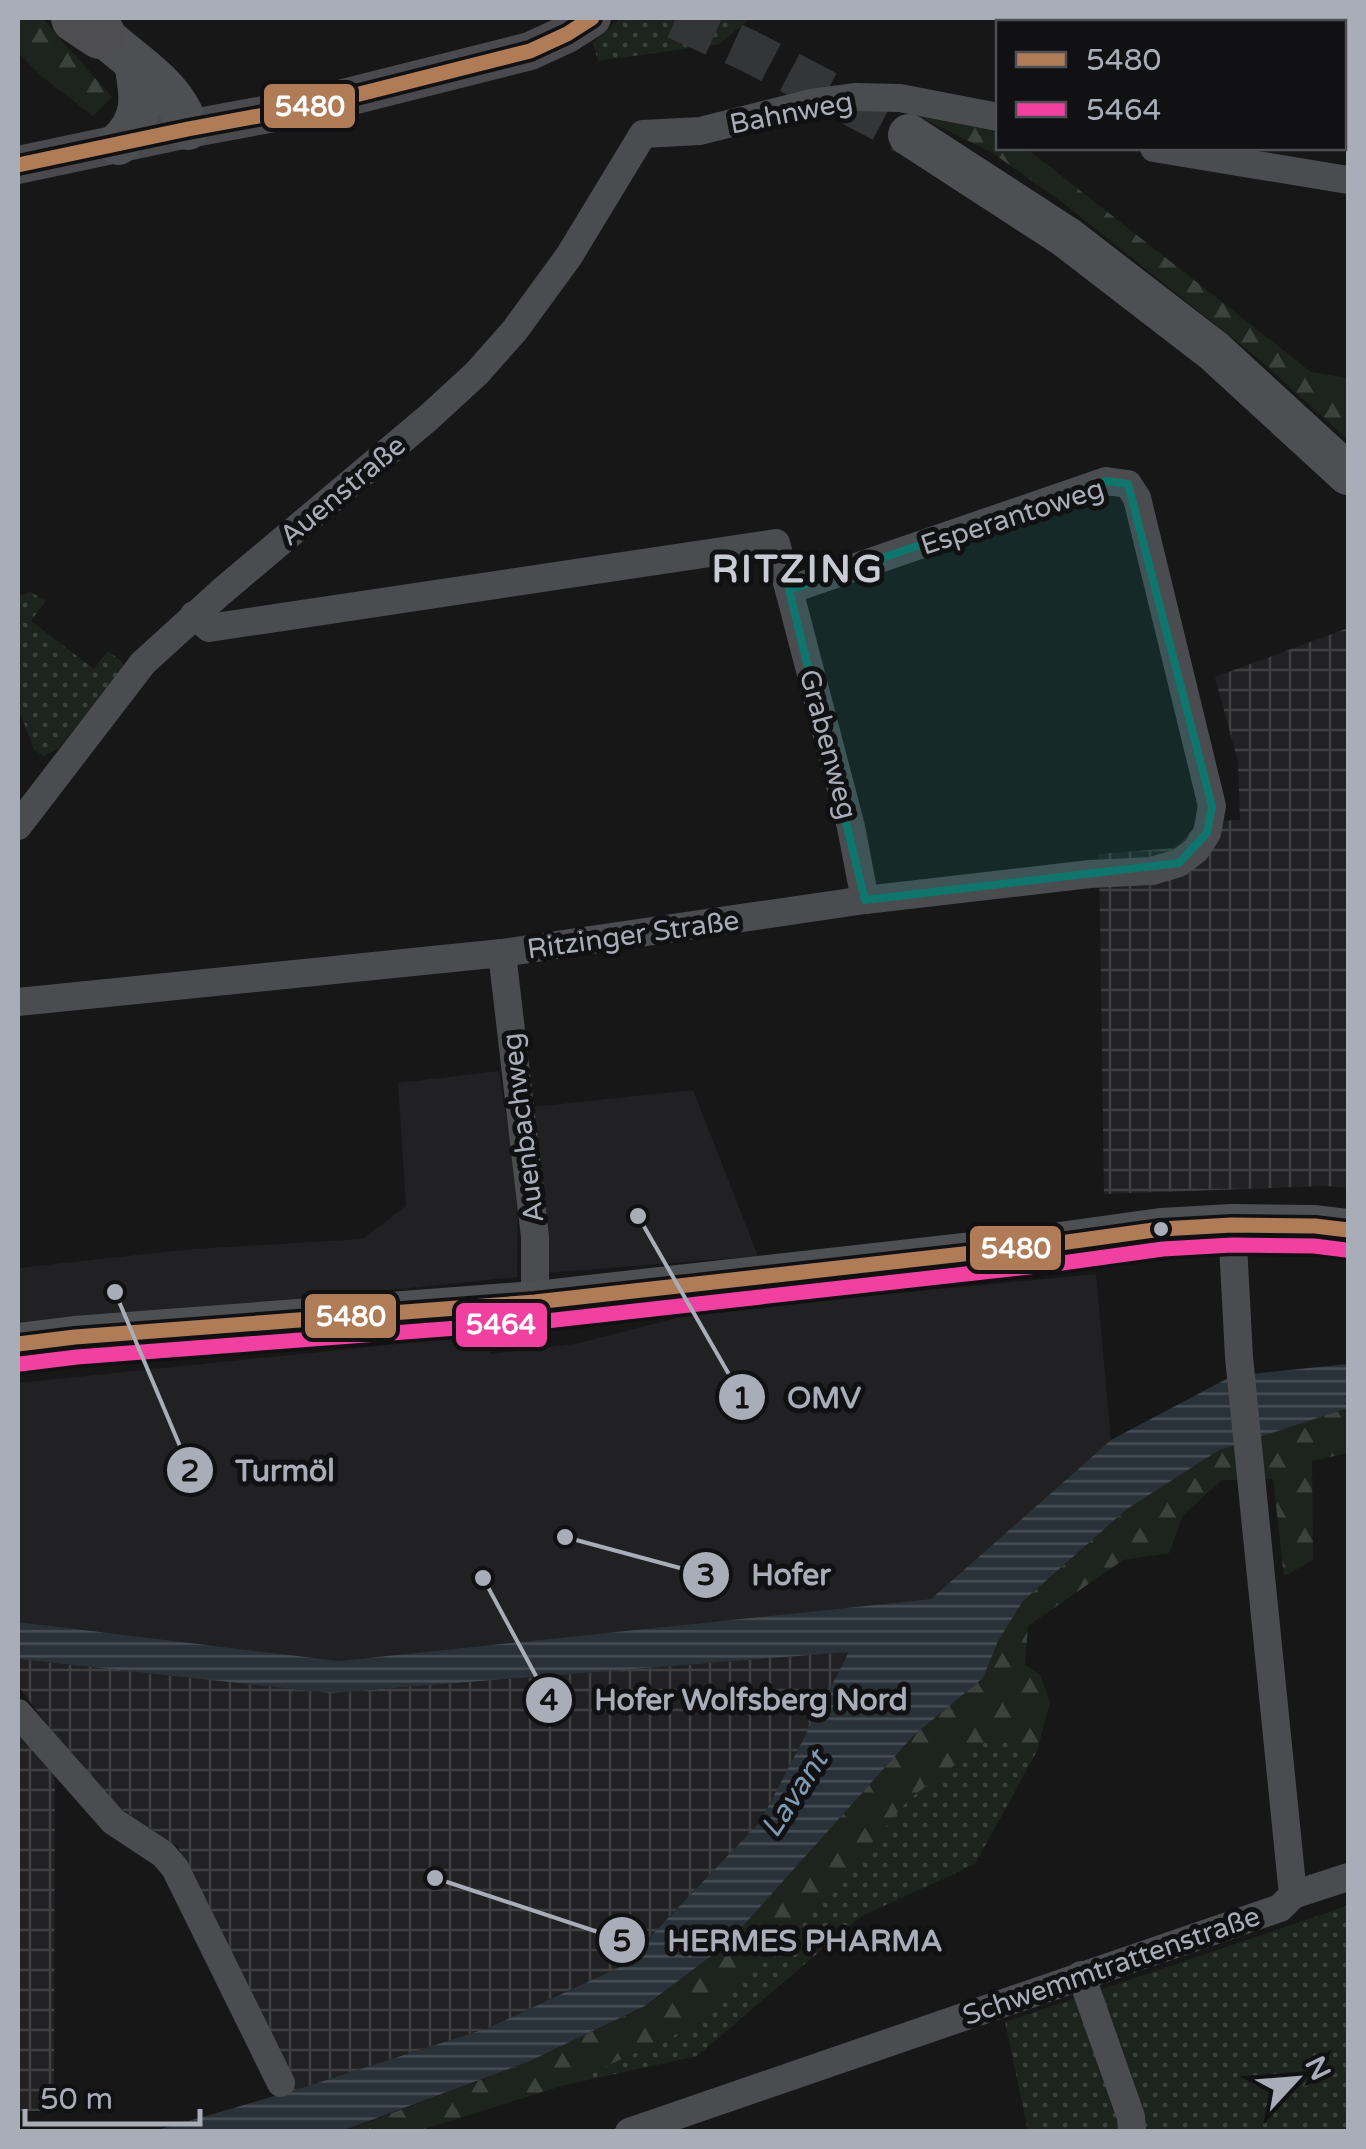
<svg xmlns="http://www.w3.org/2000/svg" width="1366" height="2149" viewBox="0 0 1366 2149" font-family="'Varela Round',sans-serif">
<defs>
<pattern id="industrial-grid" width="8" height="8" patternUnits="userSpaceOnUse" patternTransform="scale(2.5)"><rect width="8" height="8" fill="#212123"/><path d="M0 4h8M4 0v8" fill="none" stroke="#3e3f41"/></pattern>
<pattern id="grass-dots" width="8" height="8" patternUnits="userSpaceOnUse" patternTransform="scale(2.5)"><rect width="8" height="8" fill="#1d241e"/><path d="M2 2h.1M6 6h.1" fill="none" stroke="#3b413d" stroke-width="1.8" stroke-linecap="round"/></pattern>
<pattern id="forest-firs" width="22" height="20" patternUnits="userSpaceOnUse" patternTransform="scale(2.5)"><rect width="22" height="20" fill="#1d241e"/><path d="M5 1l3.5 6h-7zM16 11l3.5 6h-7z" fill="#3b413d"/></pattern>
<pattern id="water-rules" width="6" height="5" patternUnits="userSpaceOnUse" patternTransform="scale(2.5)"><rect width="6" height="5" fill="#2a3239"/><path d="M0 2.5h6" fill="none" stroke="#464d54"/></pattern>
</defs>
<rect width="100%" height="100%" fill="#171717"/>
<!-- built -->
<g fill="#212123">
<polygon points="499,1071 518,1190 517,1277 18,1328 18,1268 193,1249 363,1239 406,1206 398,1083"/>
<polygon points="693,1090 758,1256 547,1273 532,1107"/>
<polygon points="1096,1274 1111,1440 931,1599 339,1661 18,1622 18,1383 486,1335 490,1354 575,1344 700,1312"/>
</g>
<!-- industrial -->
<g fill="url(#industrial-grid)">
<polygon points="1348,628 1348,1188 1326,1186 1104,1194 1099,854 1174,848 1201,822 1240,820 1238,762 1215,677"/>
<polygon points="849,1652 760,1822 622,1966 488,2028 292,2091 178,1847 120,1808 70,1754 18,1686 18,1659 330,1693"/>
<polygon points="18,1731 55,1774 54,2111 18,2111"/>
</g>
<!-- grass -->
<g fill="url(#grass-dots)">
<polygon points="620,18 750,18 720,44 598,61 593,43"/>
<polygon points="30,592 46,600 31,621 94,669 108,651 122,662 123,667 58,749 44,756 34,750 18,707 18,597"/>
<polygon points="991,1737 1037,1751 975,1864 860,1917 697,2056 565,2085 703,2022 825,1898 909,1799"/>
<polygon points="1347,1906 1348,2131 1028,2131 1005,2022"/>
</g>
<!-- forest -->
<g fill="url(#forest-firs)">
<polygon points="18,18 42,18 112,97 93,116 41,76 18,52"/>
<polygon points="918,116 994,123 998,126 998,148 1026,148 1311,372 1348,378 1348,440 1261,361 1062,202 991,152"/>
<polygon points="1348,1408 1348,1453 1312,1461 1313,1560 1284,1576 1273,1479 1222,1480 1183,1515 1169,1553 1123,1560 1028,1626 1025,1665 1040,1675 1050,1702 1037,1751 991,1738 909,1799 825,1898 703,2022 565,2085 418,2131 342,2132 530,2061 646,2006 727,1944 913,1736 983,1678 998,1641 1023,1601 1127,1509 1219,1449"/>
</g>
<!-- water -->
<polygon fill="url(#water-rules)" points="1348,1364 1348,1408 1219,1450 1127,1509 1023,1601 998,1641 983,1678 913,1736 727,1944 645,2006 530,2061 342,2131 154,2131 292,2091 488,2028 622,1966 760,1822 849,1652 330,1693 18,1659 18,1622 339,1661 931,1599 1111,1440 1232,1376"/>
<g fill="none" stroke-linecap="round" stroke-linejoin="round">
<!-- primary-tunnel -->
<polyline stroke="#343537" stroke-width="42" stroke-dasharray="42 21" stroke-linecap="butt" points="676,18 749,51 909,135"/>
<!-- street -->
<g stroke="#4b4c50" stroke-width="28">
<polyline points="1154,148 1348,180"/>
<polyline points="789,590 851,827 865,900"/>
<polyline points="18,826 143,663 221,592 428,418 477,373 515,330 569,256 643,134 700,131 811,103 856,97 900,98 998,117"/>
<polyline points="502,953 535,1237 535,1302"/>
<polyline points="18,1002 502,953 865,900 1090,874 1152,871 1179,863 1196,850 1207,833 1212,806 1137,498 1128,484 1106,481 789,590 776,543 209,628 194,615"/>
<polyline points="18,1713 113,1821 163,1854 175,1868 281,2083"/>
<polyline points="1293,1895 1348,1877"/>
<polyline points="1081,1975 1131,2117 1132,2132"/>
<polyline points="629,2132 1280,1908 1293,1895 1239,1357 1232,1225"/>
</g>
<!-- secondary -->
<polyline stroke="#4a4a4e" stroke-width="38" points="18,165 188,129 312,106 530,51 567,34 592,18"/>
<!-- primary -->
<g stroke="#4d4f52" stroke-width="42">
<path d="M86 18C117 56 174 78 188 129"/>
<polyline points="909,135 1066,237 1214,351 1348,474"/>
<path d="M118 144C145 119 141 96 135 63"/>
<polyline points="18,1344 75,1337 535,1302 1053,1244 1161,1229 1232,1225 1315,1226 1348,1230"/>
</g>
<!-- highway -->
<polyline stroke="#4e4e51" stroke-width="50" points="76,18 100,34"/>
<defs>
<g id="bus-1">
<polyline points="18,165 188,129 312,106 530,51 567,34 592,18"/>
<polyline points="18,1344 75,1337 535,1302 1053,1244 1161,1229 1232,1225 1315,1226 1348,1230"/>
</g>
<polyline id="bus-2" points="20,1364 77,1357 537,1322 1055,1264 1163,1249 1232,1245 1314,1246 1346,1250"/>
</defs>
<!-- bus-1 casing -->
<use href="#bus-1" stroke="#111113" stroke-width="22"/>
<!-- bus-2 casing -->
<use href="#bus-2" stroke="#111113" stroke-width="22"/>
<!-- bus-1 -->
<use href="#bus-1" stroke="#b07c57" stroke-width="15"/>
<!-- bus-2 -->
<use href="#bus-2" stroke="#f240a1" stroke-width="15"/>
</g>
<!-- marked area -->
<path fill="#0f766e" fill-opacity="0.2" stroke="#0f766e" stroke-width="8" stroke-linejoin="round" d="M1106 481 1128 484 1212 806 1207 833 1179 863 865 900 789 590Z"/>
<!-- markers -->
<circle fill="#a8adb8" stroke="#111113" stroke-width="4" cx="1161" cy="1229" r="9"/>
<g text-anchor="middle" stroke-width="10" stroke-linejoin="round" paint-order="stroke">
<!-- street labels -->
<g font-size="28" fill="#a8adb8" stroke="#111113">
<text transform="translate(791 112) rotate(-11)" y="10">Bahnweg</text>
<text transform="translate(342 490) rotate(-40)" y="10">Auenstraße</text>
<text transform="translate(1012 516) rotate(-18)" y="10">Esperantoweg</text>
<text transform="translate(829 744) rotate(75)" y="10">Grabenweg</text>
<text transform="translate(633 934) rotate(-8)" y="10">Ritzinger Straße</text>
<text transform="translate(522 1128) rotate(-97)" y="10">Auenbachweg</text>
<text transform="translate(1111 1965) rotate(-19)" y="10">Schwemmtrattenstraße</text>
</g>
<!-- water labels -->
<g font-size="30" font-style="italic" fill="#7f9bb3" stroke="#111113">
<text transform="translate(794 1794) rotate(-57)" y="10">Lavant</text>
</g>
<!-- district labels -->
<g font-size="38" font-weight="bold" letter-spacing="2.5" fill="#c9ccd4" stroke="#111113">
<text x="798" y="582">RITZING</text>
</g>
</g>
<!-- callouts -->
<path fill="none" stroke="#a8adb8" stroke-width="4" d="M638 1216L742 1397M115 1292L190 1470M565 1537L706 1575M483 1578L549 1700M435 1878L622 1940"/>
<g fill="#a8adb8" stroke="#111113" stroke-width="4">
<circle cx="638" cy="1216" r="10"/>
<circle cx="115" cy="1292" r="10"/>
<circle cx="565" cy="1537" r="10"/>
<circle cx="483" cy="1578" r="10"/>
<circle cx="435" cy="1878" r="10"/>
<circle cx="742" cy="1397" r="25"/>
<circle cx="190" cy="1470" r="25"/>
<circle cx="706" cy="1575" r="25"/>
<circle cx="549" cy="1700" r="25"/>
<circle cx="622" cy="1940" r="25"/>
</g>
<g font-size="30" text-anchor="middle" font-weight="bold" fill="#111">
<text x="742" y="1408">1</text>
<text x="190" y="1481">2</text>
<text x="706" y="1585">3</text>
<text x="549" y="1710">4</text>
<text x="622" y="1951">5</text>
</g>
<g font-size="30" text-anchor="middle" font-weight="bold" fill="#a8adb8" stroke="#111113" stroke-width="10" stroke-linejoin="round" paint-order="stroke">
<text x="824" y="1408">OMV</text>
<text x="285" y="1481">Turmöl</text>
<text x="791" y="1585">Hofer</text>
<text x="751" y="1710">Hofer Wolfsberg Nord</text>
<text x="805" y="1951">HERMES PHARMA</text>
</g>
<g stroke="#111113" stroke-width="4">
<rect x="262" y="82" width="95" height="48" rx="10" fill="#b07c57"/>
<rect x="968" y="1224" width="95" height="48" rx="10" fill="#b07c57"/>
<rect x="303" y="1292" width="95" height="48" rx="10" fill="#b07c57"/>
<rect x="454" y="1301" width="95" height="48" rx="10" fill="#f240a1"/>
</g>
<g font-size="28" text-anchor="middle" font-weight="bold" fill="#fff">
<text x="310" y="116">5480</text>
<text x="1016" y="1258">5480</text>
<text x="351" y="1326">5480</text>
<text x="501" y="1334">5464</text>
</g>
<!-- border -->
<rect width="1366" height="2149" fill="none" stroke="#a8adb8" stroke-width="40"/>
<!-- legend -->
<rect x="996" y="20" width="350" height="130" fill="#111113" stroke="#4d4f55" stroke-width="2.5"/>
<rect x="1016" y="52" width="50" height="15" fill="#b07c57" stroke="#4d4f55" stroke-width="2.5"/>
<text x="1086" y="70" font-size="30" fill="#a8adb8">5480</text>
<rect x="1016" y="102" width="50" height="15" fill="#f240a1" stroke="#4d4f55" stroke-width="2.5"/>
<text x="1086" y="120" font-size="30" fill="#a8adb8">5464</text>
<!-- north arrow -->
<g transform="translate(1296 2079) rotate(64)" stroke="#111113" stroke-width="8" paint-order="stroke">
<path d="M0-8L18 38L0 25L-18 38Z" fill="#a8adb8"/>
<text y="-15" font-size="28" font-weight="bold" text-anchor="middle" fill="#a8adb8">N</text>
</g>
<!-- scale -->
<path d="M25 2109v15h175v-15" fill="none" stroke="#a8adb8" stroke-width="5"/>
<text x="40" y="2109" font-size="30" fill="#a8adb8" stroke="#111113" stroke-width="8" paint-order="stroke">50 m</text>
</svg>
